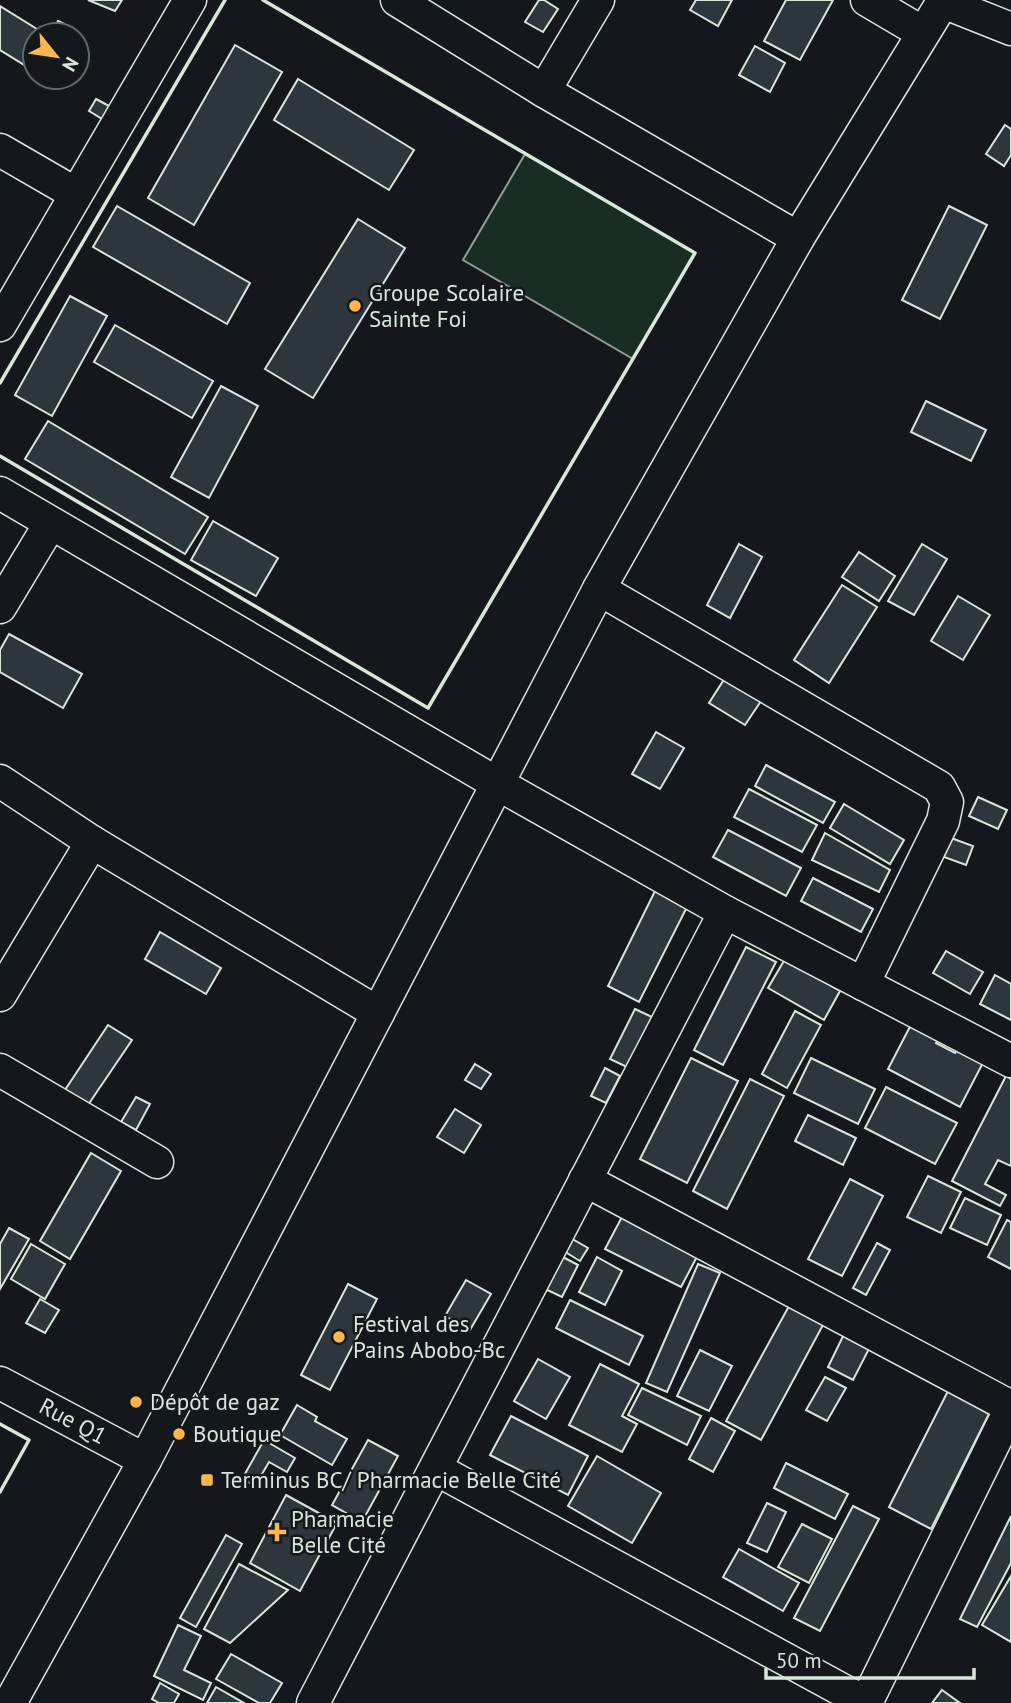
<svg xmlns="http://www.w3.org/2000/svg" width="1011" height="1703" viewBox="0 0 1011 1703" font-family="'PT Sans',sans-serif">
<rect width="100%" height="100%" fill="#14181c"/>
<!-- green -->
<polygon fill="#1a2d24" stroke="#939e99" stroke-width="2" points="525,154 695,253 633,359 463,260"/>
<!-- building -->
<g fill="#2c363c" stroke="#d8e6dc" stroke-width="2">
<polygon points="88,0 122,0 115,11"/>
<polygon points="539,0 544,0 558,9 543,32 525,22"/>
<polygon points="696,0 732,0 718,26 690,10"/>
<polygon points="786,0 833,0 800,60 764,41"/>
<polygon points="0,6 45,34 35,35 35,51 26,66 0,50"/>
<polygon points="58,21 72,28 68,35 50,35"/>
<polygon points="235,45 282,72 194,225 148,198"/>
<polygon points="755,46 785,63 770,92 739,75"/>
<polygon points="298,79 414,150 389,190 274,120"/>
<polygon points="96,99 111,107 104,120 89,111"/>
<polygon points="1005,125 1011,129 1011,155 1004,166 986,154"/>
<polygon points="117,206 250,283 227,324 93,247"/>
<polygon points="949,206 987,225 940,319 902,300"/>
<polygon points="358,219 405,248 313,398 265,369"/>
<polygon points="70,296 107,316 52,416 15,395"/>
<polygon points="115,325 213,381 192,418 94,362"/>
<polygon points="221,386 258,406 209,498 171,477"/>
<polygon points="926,401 986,430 971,461 911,432"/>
<polygon points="48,421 208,517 185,554 25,459"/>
<polygon points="213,521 278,558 256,596 191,560"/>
<polygon points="739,544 762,557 730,618 707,605"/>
<polygon points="922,544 947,559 914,615 888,601"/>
<polygon points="859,552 895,576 879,601 842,577"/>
<polygon points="842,585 877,607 829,683 794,660"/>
<polygon points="958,596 990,615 963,660 931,641"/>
<polygon points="9,634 82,674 63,708 0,672 0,650"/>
<polygon points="725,678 761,701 745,725 709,703"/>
<polygon points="656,732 684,748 660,789 632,774"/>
<polygon points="766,765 835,802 823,823 755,786"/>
<polygon points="749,789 817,825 802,852 734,817"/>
<polygon points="978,797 1007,810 998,829 969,816"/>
<polygon points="844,804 904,840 890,864 830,828"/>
<polygon points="728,830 801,868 786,896 713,857"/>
<polygon points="825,833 890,870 879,892 812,860"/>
<polygon points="951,838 973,846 966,865 944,857"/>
<polygon points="813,878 873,909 861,932 801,901"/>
<polygon points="657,887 689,903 639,1002 608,986"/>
<polygon points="160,932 221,968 206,994 145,959"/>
<polygon points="746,947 776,962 723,1065 694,1050"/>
<polygon points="946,951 983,972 970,994 933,973"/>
<polygon points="785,959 840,991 824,1020 768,988"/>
<polygon points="995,975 1011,984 1011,1020 980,1004"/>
<polygon points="635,1009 654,1018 629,1068 610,1059"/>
<polygon points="795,1011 821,1025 787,1088 762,1074"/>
<polygon points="915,1017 943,1031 936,1043 955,1053 961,1043 986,1057 960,1107 888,1069"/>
<polygon points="108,1025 132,1040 88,1105 65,1090"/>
<polygon points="691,1058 738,1081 687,1183 640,1159"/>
<polygon points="811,1058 875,1089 858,1124 794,1093"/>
<polygon points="475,1064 491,1074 481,1089 465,1080"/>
<polygon points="605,1068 620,1076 606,1103 591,1096"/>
<polygon points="1006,1076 1011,1079 1011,1166 998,1160 985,1184 1006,1195 1000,1206 952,1181"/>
<polygon points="750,1079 784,1096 727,1209 693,1191"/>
<polygon points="886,1087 957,1123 935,1164 865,1128"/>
<polygon points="136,1097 150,1104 136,1130 121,1122"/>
<polygon points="455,1109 481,1125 464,1153 437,1137"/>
<polygon points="808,1115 856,1138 843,1165 795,1141"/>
<polygon points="91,1153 121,1171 70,1259 40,1241"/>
<polygon points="928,1176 961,1192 941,1233 907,1217"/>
<polygon points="850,1179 883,1196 842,1276 808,1259"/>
<polygon points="965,1198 1001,1215 987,1245 950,1228"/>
<polygon points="624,1213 700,1251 681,1287 605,1249"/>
<polygon points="1007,1220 1011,1222 1011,1269 988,1257"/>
<polygon points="9,1228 29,1239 0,1289 0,1244"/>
<polygon points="569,1237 588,1248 580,1261 562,1250"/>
<polygon points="877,1243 890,1250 866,1295 853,1288"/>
<polygon points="31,1244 65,1264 45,1299 11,1279"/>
<polygon points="559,1255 578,1265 562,1297 543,1288"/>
<polygon points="597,1257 622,1271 605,1305 579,1292"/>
<polygon points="698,1264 720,1273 667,1392 646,1383"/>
<polygon points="466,1280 491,1294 470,1330 445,1316"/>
<polygon points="348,1284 377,1299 330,1390 301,1375"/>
<polygon points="40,1299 59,1310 45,1333 26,1323"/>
<polygon points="570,1300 643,1336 629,1365 556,1328"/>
<polygon points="789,1306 823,1325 761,1440 726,1421"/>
<polygon points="846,1330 872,1343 853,1380 828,1367"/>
<polygon points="700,1350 732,1366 709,1411 677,1396"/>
<polygon points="538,1359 570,1377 546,1419 514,1401"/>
<polygon points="600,1364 639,1384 622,1416 637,1424 622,1452 569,1425"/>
<polygon points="825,1377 846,1388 827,1421 806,1410"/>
<polygon points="950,1387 992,1408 931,1529 889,1507"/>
<polygon points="642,1388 701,1416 687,1445 628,1415"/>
<polygon points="297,1405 317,1417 315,1421 347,1439 332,1465 280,1435"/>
<polygon points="511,1416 588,1456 568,1495 490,1455"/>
<polygon points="711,1418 735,1431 713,1472 689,1459"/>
<polygon points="264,1440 295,1458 287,1472 269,1462 255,1486 242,1479"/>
<polygon points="368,1440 398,1456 362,1522 332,1505"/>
<polygon points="597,1456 661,1493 632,1543 568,1506"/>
<polygon points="786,1463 848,1494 835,1519 774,1488"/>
<polygon points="286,1495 337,1523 300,1591 250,1563"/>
<polygon points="767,1503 786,1512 767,1552 747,1543"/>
<polygon points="853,1506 879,1519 820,1631 794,1618"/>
<polygon points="1011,1516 1011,1563 977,1627 960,1619"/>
<polygon points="802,1524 832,1539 809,1583 778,1567"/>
<polygon points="226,1535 242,1544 196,1627 180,1618"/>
<polygon points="739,1549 799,1583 783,1611 723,1577"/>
<polygon points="239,1564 288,1590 230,1643 204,1629"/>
<polygon points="1011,1576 1011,1642 982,1625"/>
<polygon points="178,1625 201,1636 184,1670 211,1683 203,1700 154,1676"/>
<polygon points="231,1654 282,1683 270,1703 259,1703 216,1679"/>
<polygon points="160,1683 179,1694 174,1703 159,1703 152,1699"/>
<polygon points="216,1687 244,1703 207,1703"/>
<polygon points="942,1690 960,1703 932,1703"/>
</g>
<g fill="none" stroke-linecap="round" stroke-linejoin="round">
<defs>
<g id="minor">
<polyline points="397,0 544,91 798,238"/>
<polyline points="867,0 923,33"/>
<polyline points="943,2 1011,29"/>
<polyline points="544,91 598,0"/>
<polyline points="0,150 76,194"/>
<polyline points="0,325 190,0"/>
<polyline points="0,493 498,784 725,912 1011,1061"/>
<polyline points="599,589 939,787 947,802 943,821 863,984"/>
<polyline points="0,607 50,524"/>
<polyline points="0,781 92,842 378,1013"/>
<polyline points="0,995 92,842"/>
<polyline points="0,1070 157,1162"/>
<polyline points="585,1180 1011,1407"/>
<polyline points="0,1383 145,1460"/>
<polyline points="436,1469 866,1703"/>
<polyline points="10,1703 145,1460 599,589 798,238 944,0"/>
<polyline points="313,1703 725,912"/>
<polyline points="866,1703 1011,1408"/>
</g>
</defs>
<!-- minor casing -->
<use href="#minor" stroke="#d8e6dc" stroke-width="35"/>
<!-- minor -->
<use href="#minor" stroke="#14181c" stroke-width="32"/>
<!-- wall -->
<g stroke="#d8e6dc" stroke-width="3.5">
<polyline points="0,383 225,0"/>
<polyline points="0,456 428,708 695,253 263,0"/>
<polyline points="0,1424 29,1440 0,1492"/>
</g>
</g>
<!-- markers -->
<g fill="#ffb74d" stroke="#14181c" stroke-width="2.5">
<circle cx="355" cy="306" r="7"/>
<circle cx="339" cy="1337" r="7"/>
<circle cx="136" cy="1402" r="7"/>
<circle cx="179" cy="1434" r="7"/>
<rect x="200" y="1473" width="14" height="14" rx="3.5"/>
<path d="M273.5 1521.5h7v7h7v7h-7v7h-7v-7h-7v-7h7z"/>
</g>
<g text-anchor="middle" stroke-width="5" stroke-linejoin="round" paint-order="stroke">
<!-- poi labels -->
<g font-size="23" fill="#d8e6dc" stroke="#14181c" text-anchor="start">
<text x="369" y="301">Groupe Scolaire<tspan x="369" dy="26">Sainte Foi</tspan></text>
<text x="353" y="1332">Festival des<tspan x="353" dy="26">Pains Abobo-Bc</tspan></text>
<text x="150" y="1410">Dépôt de gaz</text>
<text x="193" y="1442">Boutique</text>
<text x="221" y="1488">Terminus BC/ Pharmacie Belle Cité</text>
<text x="291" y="1527">Pharmacie<tspan x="291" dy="26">Belle Cité</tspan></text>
</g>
<!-- street labels -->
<g font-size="23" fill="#d8e6dc" stroke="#14181c">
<text transform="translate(73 1421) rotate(28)" y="8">Rue Q1</text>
</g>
</g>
<!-- north arrow -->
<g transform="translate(56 56) rotate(120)"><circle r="33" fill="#14181c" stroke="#626a69" stroke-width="2"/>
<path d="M0-5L12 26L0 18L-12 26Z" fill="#ffb74d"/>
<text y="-10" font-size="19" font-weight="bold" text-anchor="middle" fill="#d8e6dc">N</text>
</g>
<!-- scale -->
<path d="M766 1668v10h208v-10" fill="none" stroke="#d8e6dc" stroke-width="3.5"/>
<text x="776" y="1668" font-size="21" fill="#d8e6dc" stroke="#14181c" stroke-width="5" paint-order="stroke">50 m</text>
</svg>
